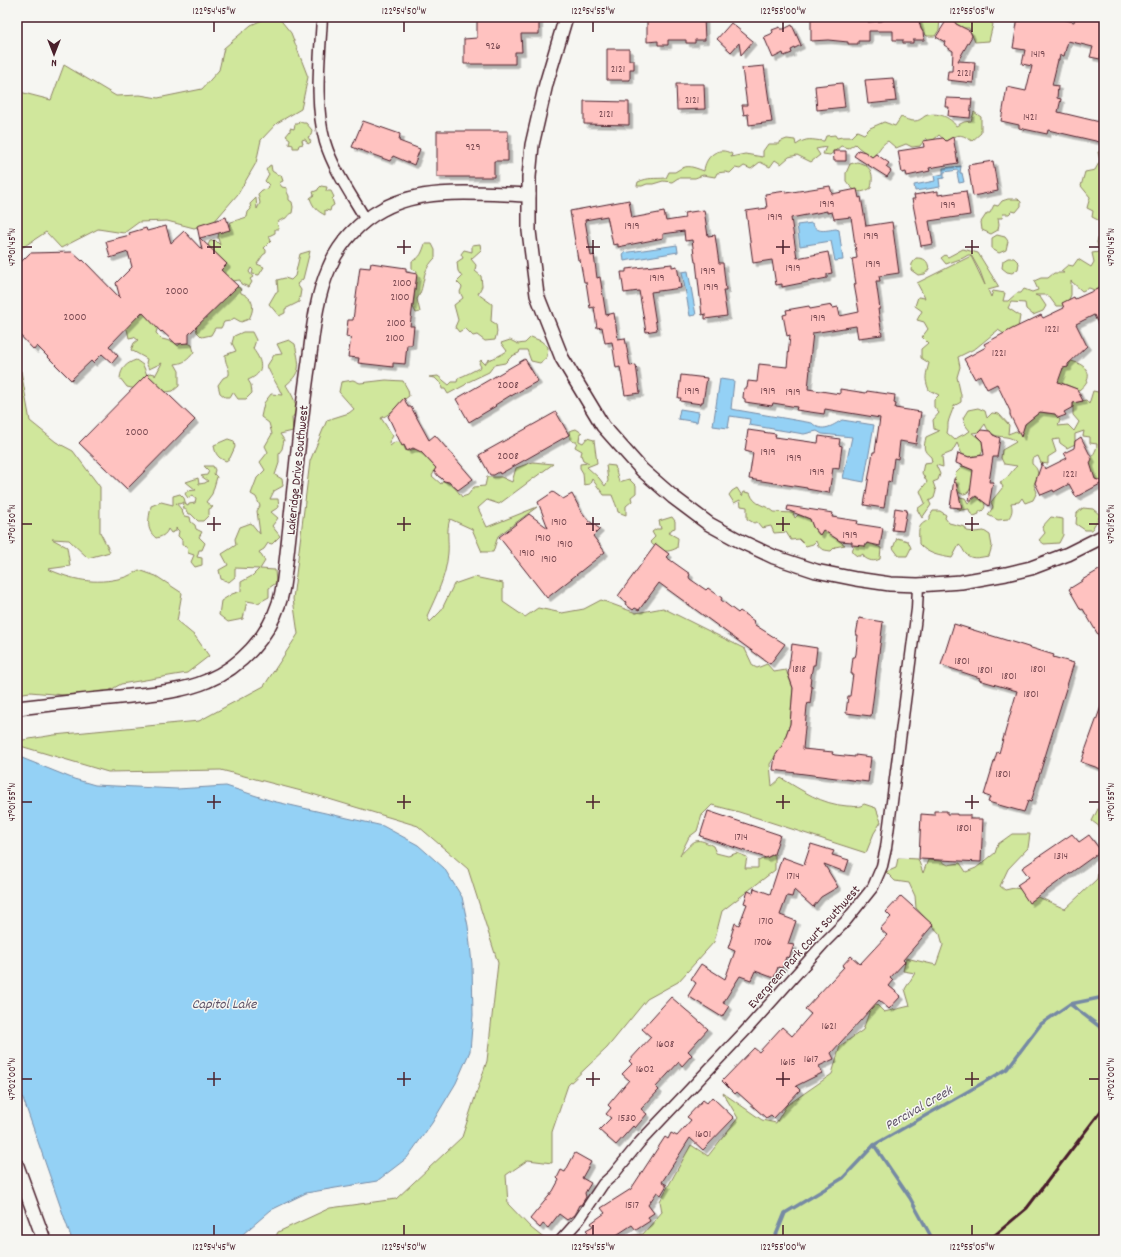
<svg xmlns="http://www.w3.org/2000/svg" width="1121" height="1257" viewBox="0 0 1121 1257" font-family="Dekko,sans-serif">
<defs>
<filter id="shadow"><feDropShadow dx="3.5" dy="3.5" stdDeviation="0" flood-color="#0004"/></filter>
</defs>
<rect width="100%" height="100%" fill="#f6f6f2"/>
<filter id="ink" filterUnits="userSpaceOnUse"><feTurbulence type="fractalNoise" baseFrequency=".025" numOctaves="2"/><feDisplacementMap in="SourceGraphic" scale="8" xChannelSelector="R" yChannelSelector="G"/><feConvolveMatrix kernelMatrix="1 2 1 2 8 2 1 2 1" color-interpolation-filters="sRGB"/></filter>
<g filter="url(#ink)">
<!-- green -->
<g fill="#d0e79c" stroke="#8d8364">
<polygon points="269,17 278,17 291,33 308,77 301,109 277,123 261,140 256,163 238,194 213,223 194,228 167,221 139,222 124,233 98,229 61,248 46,232 17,251 17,82 20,92 51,100 64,65 116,96 140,95 158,98 202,89 219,70 224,48 251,25"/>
<path d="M921 17H945L942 22 940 19 939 30 935 36H927C921 30 918 25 921 17Z"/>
<polygon points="953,17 987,17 986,19 993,24 989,41 975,42 969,28 964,28 956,24"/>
<path d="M974 112 981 117V133L972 141C961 133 957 134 946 141L939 135 930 143 926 138 920 146 912 147 906 144 896 148 888 141C880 145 880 151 872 157 866 152 860 150 855 144L849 148 841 146 830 155 823 154 826 147 816 149 820 155 811 162 797 155 789 157 781 164 775 160 770 167 760 162 751 169 744 166 740 169 735 168 730 173 725 172 717 173 715 177 703 175 695 178H678L672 182 663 181 653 184H647L642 186H637L638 182C649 177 654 179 666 178L669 172H675C687 164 690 166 704 171 705 157 718 145 732 154L731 157 745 154 763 157V151L768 144H779V142L787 139 795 140 796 145C807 137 811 140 824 141L826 136 835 135 837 138 842 137H851L857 131 864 134 870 128 884 122 895 126 901 117C905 119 910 121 914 121 919 121 921 119 925 116 937 111 950 117 956 126L964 122 971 121Z"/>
<polygon points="299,121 303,123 306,123 312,130 311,135 308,137 311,142 308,144 305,139 302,140 303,144 299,145 298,148 293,148 293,145 289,144 290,139 286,136 290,131 290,128 294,129 295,124 298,124"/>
<path d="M1104 151V290L1100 292 1089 288 1082 291 1071 281V295L1066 306H1056L1048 295H1035L1040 297 1046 306 1043 311 1033 315 1026 309 1025 303 1011 302 1008 308 1020 316 1018 328 1006 335 998 330 976 348 958 357 960 367 957 377 961 395V402L954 406C952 412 949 418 948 423 948 426 948 429 947 433L955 440C958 436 966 434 970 431L966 426 963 418 968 410 978 408 985 411 987 418 992 413 999 414 1009 425 1008 434 1016 431 1021 435 1025 424 1040 412 1055 414 1060 420 1058 426 1068 425 1074 431 1079 422 1073 415V403L1086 400 1089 404 1093 391 1103 393 1104 396V479L1101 481 1095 479C1093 474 1090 468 1090 463 1091 456 1097 451 1097 444L1090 443V437L1083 436 1084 431 1075 434V444L1067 448 1060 443 1059 439 1052 440 1056 452 1048 457V464L1041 463 1038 456 1032 459V464C1041 471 1037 475 1034 485L1037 492 1033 500 1025 503 1022 498 1019 502 1011 503C1013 510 1012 514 1008 519L998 520 988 515 993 507 991 502 1003 487 1000 482C1009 478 1010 472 1017 466L1004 464 1001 458 1002 450 1016 442C1006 431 993 444 985 424L979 432 972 433 982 441 983 449 981 455 969 457 962 454 957 443 952 452 942 456 943 467 936 465 940 474 938 480 933 482 936 491 934 498 929 501 931 505 922 518 917 509 925 503 920 491 927 482 922 473 924 463 932 462 931 457C922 450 924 447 926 437L939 431 934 429 933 420 939 413 934 407V400L939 395 929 390C924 378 926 375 929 363L921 358V349L928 343 922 337 928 329 924 322 917 320 922 311 915 306 918 297 925 298 917 283 971 256 985 285 980 271 971 255H968L963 258 946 264 941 258 945 255 948 257 963 249 978 253 999 287 988 290 991 297 993 291 1005 293 1003 301H1008L1017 293H1021L1024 289 1032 292 1038 290 1034 281 1041 278H1048L1054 273H1064L1061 271 1068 265 1073 266 1078 259 1091 267 1094 262 1092 253 1099 252 1097 242 1100 233V221L1092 217 1093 211 1087 208 1090 197 1081 186 1085 172 1095 170 1100 161 1098 152Z"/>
<path d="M857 162C872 166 874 174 871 188 859 195 854 192 846 181V173L850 164Z"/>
<path d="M271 165 272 171 278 175H281L283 181 279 183 282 187 287 188V192L289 196V200L292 202 293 207 292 213C288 214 288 216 286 218 282 220 279 220 277 223L279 229H275V233L269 236 271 241 264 248 266 250V253L263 255 257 264 264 267 259 275 252 274 253 270 251 268 249 272 253 277 250 279 252 282 249 287 241 284 240 280 232 281 227 279 222 275 221 264 210 252 211 249 208 245 210 241 215 240 220 245 218 238 219 231 228 228 231 222 247 217 248 212 251 209 250 204 256 198 257 209 260 203 258 194 262 190 268 189 269 185 265 181 269 174 266 170 269 166Z"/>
<path d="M321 186 327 187 326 191H331L334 197 332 199 334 205 331 207 330 211 325 210V215C317 211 313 207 310 198L314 195 313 192 318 190V189Z"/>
<polygon points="1008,199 1018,199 1021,202 1021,206 1016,212 1012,211 1009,214 1003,214 1002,218 998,218 999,224 998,230 991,234 982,230 981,222 987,213 990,213 994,205 998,206 1002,201"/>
<polygon points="997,235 1005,237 1008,241 1006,250 999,253 992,249 992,238"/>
<path d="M425 244H432L435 250V258C430 263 425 270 424 278 422 286 422 291 417 299L420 312 416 313 413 307 417 271 412 269V261C421 258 422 252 425 244Z"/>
<polygon points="480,244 481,250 471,259 476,265 475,271 481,276 482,286 478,294 492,304 491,321 496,324 497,332 495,340 485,341 477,335 473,336 465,328 459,332 455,327 458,320 454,305 463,298 460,292 462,287 457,282 462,277 458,271 457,262 463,258 461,254 464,250 472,252 472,245"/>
<polygon points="310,251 303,279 297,284 301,290 299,302 285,309 285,313 279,316 269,304 276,292 278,292 277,280 285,278 291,280 295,276 300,254"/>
<path d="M916 258C924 258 928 260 929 269L925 274 918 275 911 270 912 264Z"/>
<polygon points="1008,258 1014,258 1019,263 1018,269 1012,273 1007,272 1002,268 1003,261"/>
<path d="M237 287 240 288 241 293C254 298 255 308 249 319L241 322 234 318 230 321 224 322 221 328H215L211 335 202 337 197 332 196 327Z"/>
<path d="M147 310 158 326 156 333 162 339 174 342 178 346 180 344 186 342 192 345 194 352C188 360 184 363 175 364L179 371V386L173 391 166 392 136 389 127 387 120 378C121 368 127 363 136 360L143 365 147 375 150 373 155 374V376L162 363 149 369 146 363 147 359 131 350 134 343 138 340 134 337 129 338 127 329 124 328 137 312 140 316 142 313Z"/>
<path d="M243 332H252L256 340 253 349C263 362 265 373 248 380L251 385 252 393 246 399H238L233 392 230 397H225L220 393 218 385 223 378 229 375C230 367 225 365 225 355L236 351 232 343 234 336Z"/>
<path d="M531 337 541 341 548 347 547 357 540 363 531 361 527 350H520L519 353 512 356 505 363 494 365 489 372 468 382 465 385 448 394 445 389H442L441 383H440L435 378 429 377 438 376 449 385 452 382H457L458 378C466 375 473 371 481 367L479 363 481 360 485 364 488 360C495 358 501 355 507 351L501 343 510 340 518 344 525 343Z"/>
<path d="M289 340 295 344C299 364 303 371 286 385 292 395 301 408 292 418L293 431 280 434 284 440 282 449 279 453V463L275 475 282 479 283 486 274 491 270 499H278L279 507 271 512 278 518 272 526 280 536 272 544 268 543 264 549 259 552 265 561 260 569 275 570 276 583 269 588V597L258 603 247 601 243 619 228 622 219 615 221 601 232 594 241 591V582L252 576 259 569 235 568V577L229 582 221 579 219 570 228 565 222 554 236 545 235 539 240 527 251 523 260 534 257 511 260 506 256 497 251 494 257 478 265 470 260 462 268 452 265 446 272 434 269 423 261 417 264 403 271 394 282 395C278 385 271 376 267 366L274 355 282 354 277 344Z"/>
<path d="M1071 361C1089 365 1095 378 1079 390L1062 383 1059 388 1050 379 1059 371H1062L1063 368 1068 367Z"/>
<path d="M17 370 21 371 30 421 56 442 73 451 100 487V532L110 552 88 558 69 540 52 539 67 547 70 566 48 569C72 580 95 585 122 578 128 577 133 573 139 570L156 576 182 593 177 621 195 636 209 656 187 673 121 684 105 693 64 695 30 692 17 694Z"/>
<path d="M353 380 360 383 386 380 403 381 408 390 409 396C397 404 394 413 381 418L393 436 389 442 390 446 395 442 403 443 406 451 416 449 421 452 436 468 432 476 441 484 443 481C452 483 457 490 462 497L468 495 474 487 485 486 487 477H501L512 482 516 468 533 462 553 464 499 504 487 500 478 508 487 527 537 507 498 536 493 552H482L472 529 450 519C446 530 449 542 448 553 446 577 437 594 427 616L430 622 441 611 454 584 474 577 503 583V602L525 617 538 608 562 613 584 609 601 600 636 613 663 608 745 649 753 666 757 668 767 664 774 672 786 670 793 688 790 724 782 746 770 764 772 786 781 778C803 791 821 804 847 806 854 806 859 808 864 804L876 808 881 822 874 833 866 853 739 812 712 805 702 815 697 831 689 837 680 855C695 842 693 835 713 846L716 853 728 856 737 853 747 857 745 868H758V861L775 854V870L722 911 714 942 678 982 647 999 607 1048 568 1085 552 1132V1163L528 1160 506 1175 508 1204 531 1228 546 1240H274L278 1232 330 1208 396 1199 462 1137 487 1061 498 963 468 869 418 826 309 793 221 770 108 772 17 745V741L54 735 199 721 264 686 298 634 293 599 310 461 327 420 349 413 354 409 339 392 341 382Z"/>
<path d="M576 429 582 433H580L579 441 583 443 587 438 594 440 597 463 587 467 599 478 605 486 608 481 606 465 615 466 619 482 629 479 636 486V493L631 497 632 501 626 506V515L618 512C617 506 614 501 612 495H604L592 479 590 484 584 485 583 473 580 468V464L589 463 583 460 581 455 582 451 575 447 577 442H574L570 439 569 431Z"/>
<path d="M228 439 234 441 235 447 230 458 226 461C218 458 215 454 214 445Z"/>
<path d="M204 466H213L215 470 214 474 217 477 212 494 206 502 213 507 209 509V515L203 521H198L191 514H188L185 508H183L184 502 179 504 176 503 181 509 184 516 190 517 191 522 195 525 196 529 202 532 199 537 205 543 202 550H199L197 557 202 558V565L195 567 191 562 194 555 188 553 187 546 182 545V540L178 536 179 531 176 528V531L171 533 168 529C166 535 161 537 156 538 145 529 149 519 151 506L161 502 173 505V496L180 494 184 498 186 505 188 506 189 504 195 503 196 498 192 495 188 498 185 494 187 491 196 490 186 482 198 478 199 484 205 483 208 481 201 476 207 475 209 471Z"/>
<path d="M963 466 973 470C972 478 973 493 964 494 960 494 958 492 955 489L958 485 956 484 954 478 956 477 955 474Z"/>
<path d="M737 488 742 496 744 492 750 493C755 507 766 504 774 512L793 513 795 518 798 515 810 519 813 527 819 535 823 529 845 545 835 547 831 551C822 550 819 549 816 541L813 544 806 546 799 539 791 540 786 532 774 533 771 526 762 528 757 522 754 523 747 519V507L741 506 740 500 734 503 729 495 732 491Z"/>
<path d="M979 495 984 498C984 504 987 507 982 511H979V514L974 516 970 513 969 509 961 510 957 508 956 504 959 497 965 498 968 503Z"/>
<path d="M1083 508 1093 509 1100 515C1098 521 1094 524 1092 530H1085L1076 524 1077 513Z"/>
<path d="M933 511H940L946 515 945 518 949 523 965 527 967 531 974 532 984 531 990 535 992 546 989 556C981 557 973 560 967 555 963 552 963 547 959 545L952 558C939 556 928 554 919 544 919 532 916 524 930 520V516Z"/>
<path d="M672 517 675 521V528L672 529 669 533 678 538 677 548C665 554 659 551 650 542L655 537 652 532 656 529H661L659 521Z"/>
<polygon points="1051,517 1063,519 1063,535 1059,543 1044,544 1039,540 1045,533 1042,527"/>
<polygon points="897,538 908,541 911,548 907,556 899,556 893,548"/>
<path d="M869 543 881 548 880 559C874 562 869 561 864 557L863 554 860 556H857L852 552 853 548 855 545 864 544 865 547Z"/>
<polygon points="1104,801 1104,830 1092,821 1101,803"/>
<polygon points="1012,834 1030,834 1028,848 1008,869 1000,886 1005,890 1014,888 1021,889 1065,909 1097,879 1104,839 1104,1197 1102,1228 1104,1229 1104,1240 627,1240 628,1236 643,1234 662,1212 660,1201 691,1145 708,1156 738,1118 723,1093 762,1120 776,1123 786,1106 832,1074 840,1046 863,1030 873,1001 884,1012 910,1006 905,989 915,973 903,971 906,958 936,965 943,945 940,934 916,908 915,896 909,883 895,881 886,872 896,868 898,858 918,859 923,873 928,860 941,861 948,865 960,863 966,872 976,868 995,853 998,844"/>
</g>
<!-- water -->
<g fill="#94d1f5" stroke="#768aa4">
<polygon points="961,166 960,173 962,173 964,182 959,183 957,173 958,173 958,170 944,172 944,178 939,179 940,187 915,191 914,185 935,181 934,176 943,174 943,168"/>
<path d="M812 223C817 234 826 230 836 229L839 230 843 260 835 261 831 241 800 246 797 225Z"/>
<polygon points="677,245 678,252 624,261 623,253"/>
<polygon points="688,271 696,315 690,316 682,272"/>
<path d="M720 379 734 381 731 409 812 423C822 433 832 426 842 420L874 425 864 482 843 478 852 437 822 434 817 431 804 434 749 425 750 419 730 416 728 428 713 426Z"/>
<polygon points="680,409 699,412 697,422 678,419"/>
<polygon points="17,756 74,779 95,785 177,789 226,786 272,801 383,826 418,845 444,868 462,897 468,926 472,964 473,1015 470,1051 456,1083 432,1123 407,1158 377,1181 306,1193 271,1210 243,1234 238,1240 72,1240 17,1081"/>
</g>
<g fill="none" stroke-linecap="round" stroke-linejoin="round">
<!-- stream -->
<g stroke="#768aa4" stroke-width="3.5">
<polyline points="1070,1004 1104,1030"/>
<polyline points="874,1145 910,1198 933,1240"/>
<polyline points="774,1240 785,1213 843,1178 874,1145 1007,1069 1041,1024 1070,1004 1104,997"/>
</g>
</g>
<!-- building -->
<g fill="#ffc2c0" stroke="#4a1f2b" filter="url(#shadow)">
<polygon points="477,17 539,17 539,34 521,34 522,52 515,52 515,64 464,64 464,39 477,38"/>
<polygon points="704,17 705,40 695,40 695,43 686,43 686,40 668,40 668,45 658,45 658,41 647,42 647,18"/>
<polygon points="821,17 832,18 858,17 860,18 868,18 868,22 882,21 886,18 918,18 921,29 923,32 924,40 913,40 913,43 903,43 903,40 893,40 893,31 869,31 869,41 858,41 858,44 848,44 848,42 828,40 811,41 811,19"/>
<polygon points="1018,17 1054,17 1074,22 1075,17 1104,17 1104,43 1100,59 1090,57 1093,47 1068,41 1064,56 1060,55 1059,60 1058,60 1052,85 1058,86 1057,98 1061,99 1058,112 1104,123 1104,143 1048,130 1047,134 1019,128 1019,125 1001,121 1007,87 1026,91 1032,66 1022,64 1025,50 1013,48"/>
<polygon points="948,18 955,22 956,24 970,31 972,36 958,61 975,62 973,83 947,80 948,71 952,71 953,51 944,45 945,42 936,37"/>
<polygon points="731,23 753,41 741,55 739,43 731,52 717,39"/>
<polygon points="792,25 801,45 791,50 792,53 784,56 783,53 773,58 764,37 771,34 773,32 772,30 780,27 781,29 784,29"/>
<polygon points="607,49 629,49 629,60 634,60 634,69 630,69 630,80 607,80"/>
<polygon points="764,66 772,122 749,125 748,114 744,115 742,105 747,105 742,68"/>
<polygon points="893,78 896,101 868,104 865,80"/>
<polygon points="842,83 845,107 817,110 815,86"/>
<polygon points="676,84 704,84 705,109 677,110"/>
<polygon points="946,98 972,99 970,118 948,116 949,107 945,107"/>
<polygon points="584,101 629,102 629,125 584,124"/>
<polygon points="363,121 400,134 399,141 420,149 414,165 393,156 390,161 352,147"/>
<polygon points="437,131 508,131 508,161 494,161 494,177 437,177"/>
<polygon points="953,137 958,163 929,168 930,171 907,176 906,172 902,173 898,151 924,147 923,141 943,138 946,141"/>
<polygon points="858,150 865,152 872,157 876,154 889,163 886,167 891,171 887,177 854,156"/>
<polygon points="833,151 846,151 846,161 834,161"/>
<polygon points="993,161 998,191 973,196 968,165"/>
<polygon points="830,186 832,194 857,189 859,198 861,197 866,226 892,222 899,273 879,276 880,281 876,281 880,309 878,309 882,335 858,338 856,326 813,333 809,369 810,369 808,389 840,394 840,389 866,393 867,391 895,395 894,403 896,404 895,408 921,412 916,444 900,441 898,459 894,458 891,482 888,481 884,508 864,505 873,452 875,452 880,418 825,409 824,414 796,410 797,407 773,403 772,406 745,402 745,399 743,398 744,388 747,388 748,381 757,382 759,364 787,367 790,335 787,336 783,315 787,314 786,310 809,306 810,309 832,305 833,308 838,307 840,316 859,312 854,284 856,284 852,259 857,258 851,217 834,219 832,212 827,213 827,211 791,218 797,258 828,252 832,273 827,274 827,278 782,287 782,284 776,285 772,260 753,263 746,211 767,208 765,194 786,191 786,193"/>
<polygon points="938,191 938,195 966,191 970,215 929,221 933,244 921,246 912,199 915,199 914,195"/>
<polygon points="629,200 632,218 664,212 666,221 685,218 684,213 704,210 708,236 715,235 719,263 723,263 726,290 723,290 727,316 705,319 705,314 702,315 696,262 695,262 692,240 685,241 684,231 663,234 663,238 618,247 618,244 613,245 607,216 585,220 591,256 594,255 597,278 600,277 606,315 614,313 618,339 625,338 630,366 636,365 640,393 625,395 620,367 616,368 612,342 605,343 602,327 597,328 594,307 590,308 586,282 584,282 580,260 578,260 570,211"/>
<polygon points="226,217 230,230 200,238 227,264 221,270 238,286 189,334 189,343 176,344 162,331 161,332 142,312 109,346 118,356 112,363 102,354 93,363 91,361 71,380 37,346 34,350 17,332 17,266 30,253 72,252 82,261 83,260 120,298 116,283 132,267 128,252 110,258 106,241 130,235 129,233 146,228 147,231 166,226 171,243 184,231 202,250 197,226"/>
<polygon points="371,263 406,268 406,272 417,274 410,326 414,326 412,345 407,345 405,364 393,363 393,367 358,363 359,358 348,357 351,338 346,337 348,320 353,320 360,267 370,268"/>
<polygon points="672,264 672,267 677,266 681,288 651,292 657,330 646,332 639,291 624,293 621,272 626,272 626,269"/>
<polygon points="1104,286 1104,337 1094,315 1076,324 1087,346 1068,364 1068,367 1063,368 1058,382 1077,389 1083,401 1073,403 1073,407 1064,412 1066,415 1058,418 1055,414 1040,412 1025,424 1021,437 1010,415 1010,411 997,384 987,389 980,375 975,379 964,359 986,347 984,344 1012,329 1041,315 1043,318 1064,308 1062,303 1074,297 1075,299"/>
<polygon points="525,359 538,381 511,396 511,395 495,405 496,406 469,422 456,399"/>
<polygon points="147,374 195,420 127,489 79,443"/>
<polygon points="681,375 707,378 703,402 701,402 701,404 680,401 681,398 678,398"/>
<polygon points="404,398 408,407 411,407 429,440 435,435 473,479 458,490 449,482 444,481 440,477 439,477 434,471 436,468 421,452 413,448 407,451 404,445 402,446 388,416"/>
<polygon points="556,412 569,435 500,474 499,472 494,475 490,475 479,455"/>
<polygon points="748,430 776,434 775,437 818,443 819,436 840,439 839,445 842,446 839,469 833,468 829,493 807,489 807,488 749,479 753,453 745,451"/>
<polygon points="981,430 990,431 993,435 1000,438 997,457 993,457 989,482 993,482 989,506 976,496 969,501 973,470 956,463 958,453 969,457 984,455 982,441 976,435"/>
<polygon points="1081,437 1092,459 1090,463 1095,479 1104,482 1076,497 1069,484 1054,492 1053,490 1041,495 1035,483 1042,463 1045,469 1067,458 1064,453 1074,448 1075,441"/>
<polygon points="954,479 955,479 962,508 950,507"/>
<polygon points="553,492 563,499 572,494 581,511 589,521 600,529 593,536 605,552 547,598 499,537 529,514 548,528 538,502"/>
<polygon points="788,506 833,513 832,517 858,521 857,524 883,528 880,546 867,543 865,546 852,545 852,542 840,541 823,530 820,535 813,527 810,519 787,510"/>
<polygon points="895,508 907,510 903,531 892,530"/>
<polygon points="656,544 669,554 666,557 690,574 689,577 690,579 706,590 708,588 722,598 721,600 738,613 740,611 754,621 753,622 755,625 785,644 770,664 659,583 639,610 635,608 633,610 625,604 626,602 618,596"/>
<polygon points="1104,567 1104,645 1083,609 1081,610 1069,589 1082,581 1082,580"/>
<polygon points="859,618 883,622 871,716 846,713 848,696 850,696 853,674 851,674 853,657 855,657 856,654 858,635 856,635"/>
<polygon points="954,624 1054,655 1053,657 1074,663 1031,802 1028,801 1024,812 988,802 990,797 984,795 997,752 999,753 1017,691 979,680 980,678 941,665"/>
<polygon points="792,644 817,648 815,665 813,665 811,676 810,686 812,687 810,704 808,703 807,706 803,749 833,752 832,754 835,755 855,757 855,755 871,757 868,782 773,770 775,756 782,746 790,724 793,688 788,674"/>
<polygon points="1103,701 1104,701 1104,770 1081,762"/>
<polygon points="708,811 780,835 774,854 766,858 700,836"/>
<polygon points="934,811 947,811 947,814 957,814 957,815 970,815 970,819 983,819 981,862 919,859 921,814 934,815"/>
<polygon points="1072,834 1079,842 1089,835 1101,851 1029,903 1017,885 1029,877 1022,868"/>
<polygon points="811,844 834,851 832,855 849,860 845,872 824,864 838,887 821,897 813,907 794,890 792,897 787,896 780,915 796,921 788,944 794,945 789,958 786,957 782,968 778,967 774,978 755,971 751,980 740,976 723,1003 729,1006 722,1017 688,996 696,983 691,979 701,964 725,979 735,951 728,948 732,936 731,936 735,923 739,925 747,904 744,903 748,891 753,893 754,888 770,894 782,857 804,865"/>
<polygon points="901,896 933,925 903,960 905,962 890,978 893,981 889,986 901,996 889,1009 879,1000 831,1053 834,1059 819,1066 822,1073 796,1086 800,1090 774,1118 771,1115 766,1118 737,1092 735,1094 722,1081 754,1048 759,1052 782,1027 792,1036 811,1014 805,1009 844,967 842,966 851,956 860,964 887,935 880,929 891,917 886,912"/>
<polygon points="671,997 708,1029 688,1051 692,1055 682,1066 679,1062 656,1087 659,1090 641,1109 647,1114 635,1128 633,1126 616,1145 599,1130 611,1118 606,1114 611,1108 608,1105 629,1080 622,1074 632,1064 629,1061 651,1037 642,1029"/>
<polygon points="712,1097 734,1118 703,1150 690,1138 662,1182 667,1185 661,1195 657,1192 648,1205 654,1213 648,1217 650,1221 636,1230 632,1225 615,1236 617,1240 576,1240 588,1232 586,1230 593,1226 591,1223 605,1213 601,1208 631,1189 665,1137 668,1139 671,1133 677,1136 691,1120 687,1117 703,1100 707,1103"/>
<polygon points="575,1153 591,1162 582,1178 591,1183 585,1193 586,1197 581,1205 579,1205 574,1215 567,1220 559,1214 548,1228 543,1224 540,1228 530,1219 553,1191 559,1180 557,1178 561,1170 565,1172"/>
</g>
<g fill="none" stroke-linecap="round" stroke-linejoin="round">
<defs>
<g id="minor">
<path d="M322 17C320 58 314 102 325 142 333 169 352 196 366 220"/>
<polyline points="561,1240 579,1220 603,1184 613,1175 640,1142 748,1028 825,942 845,922 873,887 882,866 886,848 917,609 918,585"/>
</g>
<g id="tertiary">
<polyline points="566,17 546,84 532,145 529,177 529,231 537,295 562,358 603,426 642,470 673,497 709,524 740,541 774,557 816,571 856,579 890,584 918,585 961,582 1006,574 1031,568 1068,554 1104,536"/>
<path d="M17 708C51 704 86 700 120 697 148 694 182 692 207 681 241 667 268 637 279 603 282 595 283 587 284 579 293 507 298 434 309 362 313 331 316 297 329 268 339 243 360 221 383 209 424 186 484 194 529 195"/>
<polyline points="17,1166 44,1240"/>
</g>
</defs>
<!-- minor casing -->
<use href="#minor" stroke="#4a1f2b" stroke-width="13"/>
<!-- tertiary casing -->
<use href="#tertiary" stroke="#4a1f2b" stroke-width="16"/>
<!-- minor -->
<use href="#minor" stroke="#f6f6f2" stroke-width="10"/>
<!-- tertiary -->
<use href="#tertiary" stroke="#f6f6f2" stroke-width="13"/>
<!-- rail -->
<polyline stroke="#4a1f2b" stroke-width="3" points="989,1240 1027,1208 1104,1107"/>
</g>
</g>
<!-- ticks -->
<path fill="none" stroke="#4a1f2b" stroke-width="1.5" d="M214 22V32M404 22V32M593 22V32M783 22V32M972 22V32M214 240V254M404 240V254M593 240V254M783 240V254M972 240V254M22 247H32M207 247H221M397 247H411M586 247H600M776 247H790M965 247H979M1089 247H1099M214 517V531M404 517V531M593 517V531M783 517V531M972 517V531M22 524H32M207 524H221M397 524H411M586 524H600M776 524H790M965 524H979M1089 524H1099M214 795V809M404 795V809M593 795V809M783 795V809M972 795V809M22 802H32M207 802H221M397 802H411M586 802H600M776 802H790M965 802H979M1089 802H1099M214 1072V1086M404 1072V1086M593 1072V1086M783 1072V1086M972 1072V1086M22 1079H32M207 1079H221M397 1079H411M586 1079H600M776 1079H790M965 1079H979M1089 1079H1099M214 1225V1235M404 1225V1235M593 1225V1235M783 1225V1235M972 1225V1235"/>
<g text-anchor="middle" stroke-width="3" stroke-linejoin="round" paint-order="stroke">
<!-- number labels -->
<g font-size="11" fill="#774850">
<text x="493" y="49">926</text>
<text x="1038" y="57">1419</text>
<text x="618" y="72">2121</text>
<text x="964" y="76">2121</text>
<text x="692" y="103">2121</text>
<text x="606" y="117">2121</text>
<text x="1030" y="120">1421</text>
<text x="473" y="150">929</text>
<text x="827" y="207">1919</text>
<text x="948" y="208">1919</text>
<text x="775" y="220">1919</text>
<text x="632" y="229">1919</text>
<text x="871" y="239">1919</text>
<text x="873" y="267">1919</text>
<text x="793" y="271">1919</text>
<text x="708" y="274">1919</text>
<text x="657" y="281">1919</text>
<text x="402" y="286">2100</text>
<text x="711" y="290">1919</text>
<text x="177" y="294">2000</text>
<text x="400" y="300">2100</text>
<text x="75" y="320">2000</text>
<text x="818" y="321">1919</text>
<text x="396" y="326">2100</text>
<text x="1052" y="332">1221</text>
<text x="395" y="341">2100</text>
<text x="999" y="356">1221</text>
<text x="508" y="388">2008</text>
<text x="692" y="394">1919</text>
<text x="768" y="394">1919</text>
<text x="793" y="395">1919</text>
<text x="137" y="435">2000</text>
<text x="768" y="455">1919</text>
<text x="508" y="459">2008</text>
<text x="794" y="461">1919</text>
<text x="817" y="475">1919</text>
<text x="1070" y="477">1221</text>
<text x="559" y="525">1910</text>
<text x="850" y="538">1919</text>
<text x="543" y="541">1910</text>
<text x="565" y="547">1910</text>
<text x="527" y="556">1910</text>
<text x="549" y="562">1910</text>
<text x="962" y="664">1801</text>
<text x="799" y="672">1818</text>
<text x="1038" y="672">1801</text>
<text x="985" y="673">1801</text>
<text x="1009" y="679">1801</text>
<text x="1031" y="697">1801</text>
<text x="1003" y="777">1801</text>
<text x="964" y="831">1801</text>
<text x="741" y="840">1714</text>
<text x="1061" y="859">1314</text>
<text x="793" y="879">1714</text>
<text x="766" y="924">1710</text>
<text x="763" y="945">1706</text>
<text x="829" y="1029">1621</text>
<text x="665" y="1047">1608</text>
<text x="811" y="1062">1617</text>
<text x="788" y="1065">1615</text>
<text x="645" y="1072">1602</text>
<text x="627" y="1121">1530</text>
<text x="703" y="1137">1601</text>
<text x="632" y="1208">1517</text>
</g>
<!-- street labels -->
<g font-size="13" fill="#4a1f2b" stroke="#f6f6f2">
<text transform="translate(296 470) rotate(-84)" y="5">Lakeridge Drive Southwest</text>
<text transform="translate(803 946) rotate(-48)" y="5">Evergreen Park Court Southwest</text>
</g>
<!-- water labels -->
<g font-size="14" font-style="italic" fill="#605468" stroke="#f6f6f2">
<text x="224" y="1008">Capitol Lake</text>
<text transform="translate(918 1107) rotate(-30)" y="5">Percival Creek</text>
</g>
</g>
<!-- margin -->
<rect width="1121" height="1257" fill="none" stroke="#f6f6f2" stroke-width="44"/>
<!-- north arrow -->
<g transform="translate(54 54) rotate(180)" stroke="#f6f6f2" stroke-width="3" paint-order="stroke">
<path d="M0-3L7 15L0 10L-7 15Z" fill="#4a1f2b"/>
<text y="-6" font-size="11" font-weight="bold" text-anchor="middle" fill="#4a1f2b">N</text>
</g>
<rect x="22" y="22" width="1077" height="1213" fill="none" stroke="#4a1f2b" stroke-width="1.5"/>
<g font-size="10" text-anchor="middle" fill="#4a1f2b">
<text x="214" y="14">122°54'45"W</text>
<text x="404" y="14">122°54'50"W</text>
<text x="593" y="14">122°54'55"W</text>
<text x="783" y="14">122°55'00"W</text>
<text x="972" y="14">122°55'05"W</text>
<text transform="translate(1110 247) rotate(-90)" y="4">47°01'45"N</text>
<text transform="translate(11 247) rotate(-90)" y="4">47°01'45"N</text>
<text transform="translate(1110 524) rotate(-90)" y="4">47°01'50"N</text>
<text transform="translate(11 524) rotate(-90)" y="4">47°01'50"N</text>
<text transform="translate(1110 802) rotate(-90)" y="4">47°01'55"N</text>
<text transform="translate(11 802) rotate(-90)" y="4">47°01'55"N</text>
<text transform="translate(1110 1079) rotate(-90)" y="4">47°02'00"N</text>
<text transform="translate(11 1079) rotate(-90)" y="4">47°02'00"N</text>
<text x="214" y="1250">122°54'45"W</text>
<text x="404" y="1250">122°54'50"W</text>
<text x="593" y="1250">122°54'55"W</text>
<text x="783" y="1250">122°55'00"W</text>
<text x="972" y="1250">122°55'05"W</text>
</g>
</svg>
